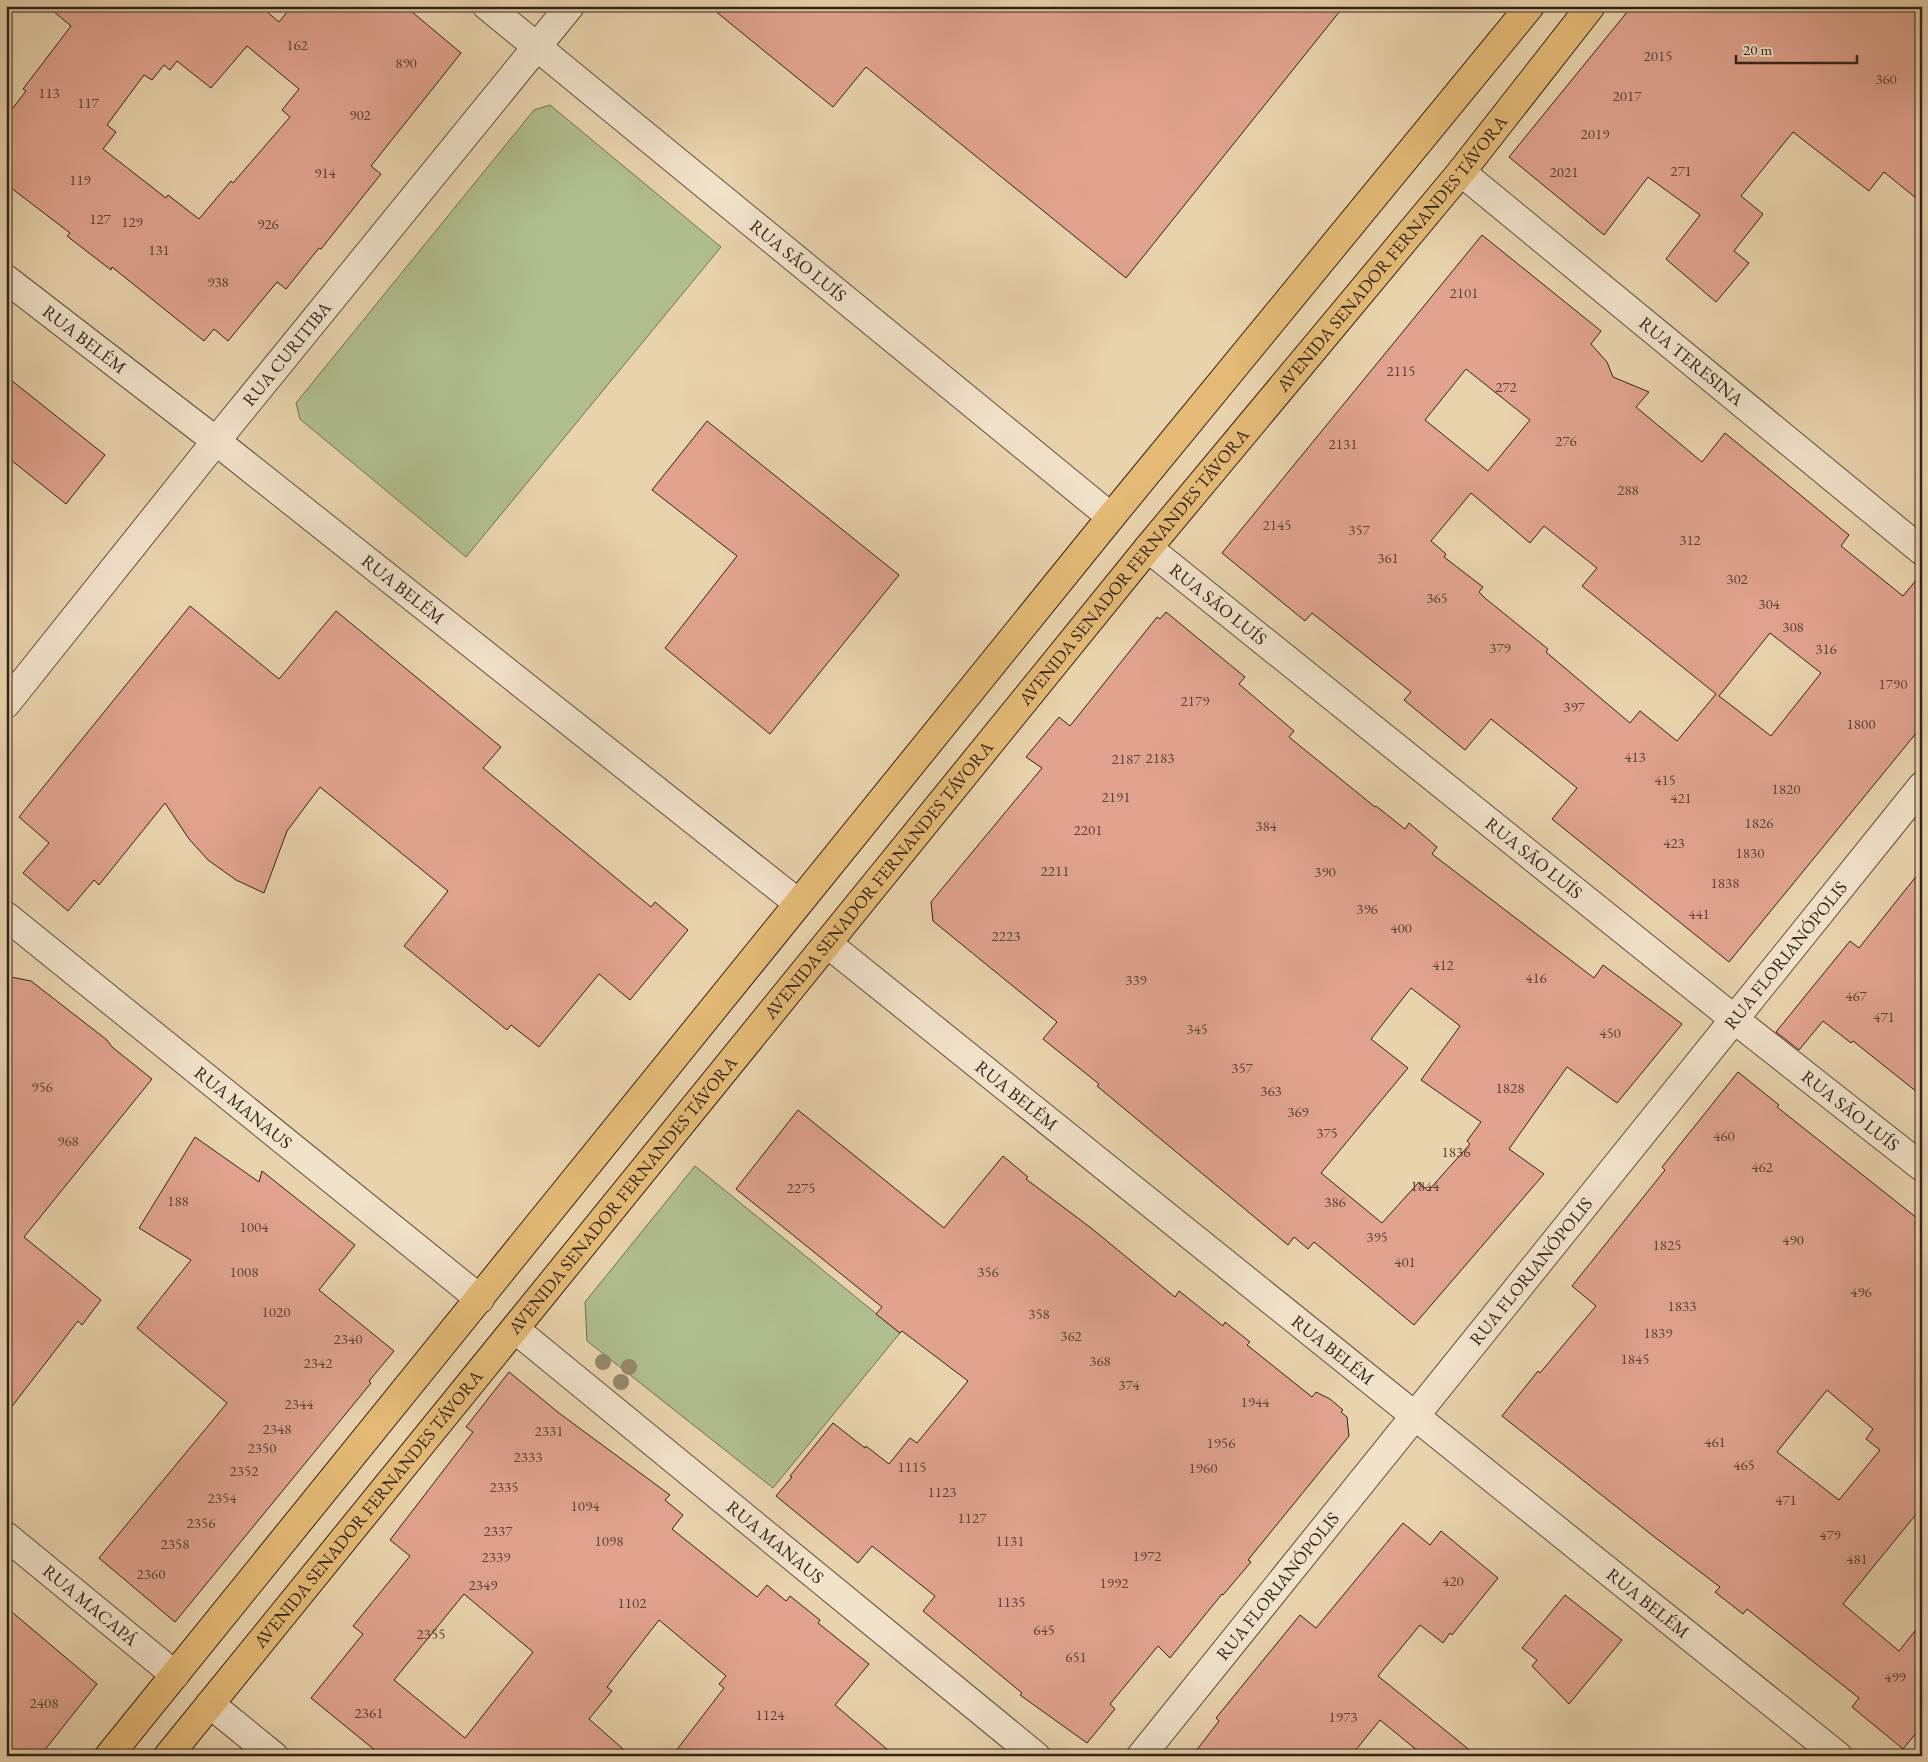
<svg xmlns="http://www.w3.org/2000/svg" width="1928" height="1762" viewBox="0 0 1928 1762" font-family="'EB Garamond',serif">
<rect width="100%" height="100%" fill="#e9d3ad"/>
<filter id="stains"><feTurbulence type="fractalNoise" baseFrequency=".004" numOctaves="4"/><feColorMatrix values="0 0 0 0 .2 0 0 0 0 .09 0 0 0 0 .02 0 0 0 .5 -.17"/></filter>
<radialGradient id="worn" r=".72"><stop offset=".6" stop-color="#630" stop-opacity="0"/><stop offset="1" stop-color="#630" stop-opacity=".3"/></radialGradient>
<!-- green -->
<g fill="#b0be8f" stroke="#707054">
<polygon points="550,105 721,247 466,557 300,419 296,403 534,110"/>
<polygon points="695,1166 900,1333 773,1488 587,1341 585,1302"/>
</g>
<!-- building -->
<g fill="#e1a390" stroke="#31231a" fill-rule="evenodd">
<path d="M47 6H260L279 22 292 6H405L461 53 371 166 381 174 321 249 319 248 286 289 277 282 228 341 214 329 204 341 112 267 111 270 67 236 70 233 6 184V117L26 91 23 89 71 26ZM247 46 299 89 282 110 290 117 233 183 231 181 199 219 168 195 166 198 103 149 116 132 107 125 144 75 152 80 164 65 170 70 177 61 211 88Z"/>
<polygon points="709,6 1344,6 1126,278 866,67 833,107"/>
<polygon points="1632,6 1922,6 1922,203 1884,172 1869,191 1793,132 1741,196 1763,214 1734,251 1749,263 1716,302 1666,259 1700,215 1648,177 1604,235 1509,157"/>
<path d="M1482 235 1601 331 1591 344 1607 362 1613 377 1649 392 1636 407 1702 462 1725 433 1849 535 1841 546 1903 596 1922 573V726L1729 962 1552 819 1577 788 1491 719 1465 750 1404 700 1411 692 1312 613 1305 621 1222 553ZM1466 369 1530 420 1488 471 1425 420ZM1471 493 1530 543 1544 526 1597 568 1582 586 1716 694 1677 741 1640 711 1630 723 1546 652 1548 649 1486 599 1479 592 1483 587 1444 557 1446 554 1431 541ZM1770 633 1821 673 1771 736 1719 696Z"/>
<polygon points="6,376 105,455 66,504 6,456"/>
<polygon points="707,421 899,575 770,734 665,648 737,556 652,490"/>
<polygon points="190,606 279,679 336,611 501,747 483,768 651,907 655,902 688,930 630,1000 599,974 539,1047 511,1025 507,1030 404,946 448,891 320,787 287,831 264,893 236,880 208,860 189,839 165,803 99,885 94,880 68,911 23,873 49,843 19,817"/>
<path d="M1166 612 1245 677 1239 684 1294 731 1289 737 1375 807 1376 806 1405 829 1409 823 1437 847 1432 854 1594 978 1603 965 1682 1024 1617 1103 1567 1067 1509 1149 1544 1174 1414 1325 1314 1242 1308 1249 1294 1237 1288 1245 1097 1086 1099 1084 1043 1039 1057 1022 933 921 931 902 1042 768 1026 757 1059 717 1070 726 1157 617 1160 619ZM1411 988 1460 1026 1421 1080 1481 1122 1467 1141 1470 1144 1428 1191 1419 1182 1382 1223 1321 1173 1408 1068 1371 1039Z"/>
<polygon points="1922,869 1922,1096 1853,1041 1851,1043 1823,1021 1799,1050 1776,1032 1850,941 1859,948"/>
<polygon points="6,976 31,981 107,1040 112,1047 152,1079 24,1237 101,1300 82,1325 78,1321 6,1414"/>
<path d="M1738 1072 1779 1105 1777 1107 1922 1222V1507L1843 1604 1899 1651 1922 1622V1726L1903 1749 1852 1707 1859 1698 1747 1609 1743 1614 1715 1592 1720 1587 1657 1539 1502 1416 1538 1371 1540 1373 1596 1306 1572 1286 1665 1170 1662 1167ZM1827 1390 1873 1429 1866 1439 1880 1450 1839 1500 1777 1452Z"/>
<polygon points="798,1110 944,1228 1003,1156 1028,1177 1026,1179 1091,1228 1175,1297 1179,1291 1223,1326 1225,1322 1250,1342 1247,1345 1312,1397 1316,1392 1330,1399 1343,1410 1341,1412 1347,1417 1349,1436 1248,1560 1251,1562 1223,1595 1222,1594 1170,1658 1158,1646 1110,1704 1115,1709 1087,1743 1020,1695 1022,1693 923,1611 935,1596 872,1546 858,1563 776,1496 792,1477 790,1476 833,1423 865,1448 866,1446 889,1464 910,1438 917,1443 968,1381 902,1331 900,1333 876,1314 882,1307 736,1189"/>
<polygon points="195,1137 259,1182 262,1171 355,1245 319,1290 394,1351 369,1381 371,1383 175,1622 99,1558 227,1403 137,1328 191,1260 139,1228"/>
<path d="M509 1372 559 1413 670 1495 665 1500 683 1515 672 1529 757 1597 767 1585 786 1601 790 1596 820 1620 818 1623 869 1664 835 1705 895 1756H672L724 1688 719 1684 726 1676 659 1620 607 1687 612 1691 589 1719 631 1756H382L311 1698 363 1634 353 1626 410 1556 390 1540 473 1432 466 1427ZM464 1594 533 1652 465 1738 394 1680Z"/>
<polygon points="1403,1523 1430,1545 1441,1531 1498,1578 1452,1635 1450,1633 1443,1643 1420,1625 1378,1676 1477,1756 1424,1756 1380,1720 1351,1756 1192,1756 1219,1721 1216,1718 1300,1615 1316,1628"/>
<polygon points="1565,1595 1622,1640 1569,1704 1532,1666 1537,1660 1522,1648"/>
<polygon points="6,1607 97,1684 40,1756 6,1756"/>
</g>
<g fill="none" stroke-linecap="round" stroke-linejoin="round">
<defs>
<g id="minor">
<path id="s1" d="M487 6 1111 517"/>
<path id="s2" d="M1461 172 1922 551"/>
<path id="s3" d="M6 279 216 441 798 903"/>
<path id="s4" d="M1148 548 1734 1019 1922 1167"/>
<path id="s5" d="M6 704 216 441 570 6"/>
<path id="s6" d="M6 916 480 1299"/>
<path id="s7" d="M828 944 1838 1756"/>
<path id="s8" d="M516 1330 1036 1756"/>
<path id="s9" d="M6 1536 175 1675"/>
<polyline points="210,1704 274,1756"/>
<path id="s10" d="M1141 1756 1922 786"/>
</g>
<g id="primary">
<polyline points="109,1756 1111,517 1530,6"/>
<path id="s11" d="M168 1756 1148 548 1461 172 1591 6"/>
</g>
</defs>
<!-- minor casing -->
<use href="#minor" stroke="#5f4f3f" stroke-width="30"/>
<!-- primary casing -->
<use href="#primary" stroke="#31231a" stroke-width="30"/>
<!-- minor -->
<use href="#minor" stroke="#f1e2ca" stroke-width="28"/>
<!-- primary -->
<use href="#primary" stroke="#e4ba76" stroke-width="28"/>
</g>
<!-- trees -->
<g fill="#95886c">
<circle cx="603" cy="1362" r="8"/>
<circle cx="629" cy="1367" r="8"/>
<circle cx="621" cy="1382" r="8"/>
</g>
<g text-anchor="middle" stroke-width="4" stroke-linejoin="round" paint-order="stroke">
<!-- number labels -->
<g font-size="15" fill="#5d4338">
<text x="297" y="50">162</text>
<text x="1658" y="61">2015</text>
<text x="406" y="68">890</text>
<text x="1886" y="84">360</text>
<text x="49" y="98">113</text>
<text x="1627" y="101">2017</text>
<text x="88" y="108">117</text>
<text x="360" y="120">902</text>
<text x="1595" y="139">2019</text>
<text x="1681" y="176">271</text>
<text x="1564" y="177">2021</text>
<text x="325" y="178">914</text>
<text x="80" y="185">119</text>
<text x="100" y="224">127</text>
<text x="132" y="227">129</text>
<text x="268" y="229">926</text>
<text x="159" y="255">131</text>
<text x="218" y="287">938</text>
<text x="1464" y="298">2101</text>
<text x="1401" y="376">2115</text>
<text x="1506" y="392">272</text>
<text x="1566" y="446">276</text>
<text x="1343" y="449">2131</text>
<text x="1628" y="495">288</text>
<text x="1277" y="530">2145</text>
<text x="1359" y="535">357</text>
<text x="1690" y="545">312</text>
<text x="1388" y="563">361</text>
<text x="1737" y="584">302</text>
<text x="1437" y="603">365</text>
<text x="1769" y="609">304</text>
<text x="1793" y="632">308</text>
<text x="1500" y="653">379</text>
<text x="1826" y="654">316</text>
<text x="1893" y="689">1790</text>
<text x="1195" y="706">2179</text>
<text x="1574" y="712">397</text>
<text x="1861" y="729">1800</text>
<text x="1635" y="762">413</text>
<text x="1160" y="763">2183</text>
<text x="1126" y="764">2187</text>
<text x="1665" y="785">415</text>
<text x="1786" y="794">1820</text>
<text x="1116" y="802">2191</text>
<text x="1681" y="803">421</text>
<text x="1759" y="828">1826</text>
<text x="1266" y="831">384</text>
<text x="1088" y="835">2201</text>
<text x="1674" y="848">423</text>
<text x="1750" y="858">1830</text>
<text x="1055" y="876">2211</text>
<text x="1325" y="877">390</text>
<text x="1725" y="888">1838</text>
<text x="1367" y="914">396</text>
<text x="1699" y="919">441</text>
<text x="1401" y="933">400</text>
<text x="1006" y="941">2223</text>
<text x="1443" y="970">412</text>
<text x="1536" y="983">416</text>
<text x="1136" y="985">339</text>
<text x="1856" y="1001">467</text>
<text x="1884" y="1022">471</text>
<text x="1197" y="1034">345</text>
<text x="1610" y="1038">450</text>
<text x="1242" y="1073">357</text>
<text x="42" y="1092">956</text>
<text x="1510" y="1093">1828</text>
<text x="1271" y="1096">363</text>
<text x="1298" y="1117">369</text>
<text x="1327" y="1138">375</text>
<text x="1724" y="1141">460</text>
<text x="68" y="1146">968</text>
<text x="1456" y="1157">1836</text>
<text x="1762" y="1172">462</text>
<text x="1425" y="1191">1844</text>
<text x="801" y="1193">2275</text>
<text x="178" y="1206">188</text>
<text x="1335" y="1207">386</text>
<text x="254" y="1232">1004</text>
<text x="1377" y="1242">395</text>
<text x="1793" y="1245">490</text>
<text x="1667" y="1250">1825</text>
<text x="1405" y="1267">401</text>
<text x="244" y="1277">1008</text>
<text x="988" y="1277">356</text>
<text x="1861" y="1297">496</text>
<text x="1682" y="1311">1833</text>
<text x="276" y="1317">1020</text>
<text x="1039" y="1319">358</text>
<text x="1658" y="1338">1839</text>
<text x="1071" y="1341">362</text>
<text x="348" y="1344">2340</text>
<text x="1635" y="1364">1845</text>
<text x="1100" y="1366">368</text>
<text x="318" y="1368">2342</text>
<text x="1129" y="1390">374</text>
<text x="1255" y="1407">1944</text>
<text x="299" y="1409">2344</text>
<text x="277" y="1434">2348</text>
<text x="549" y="1436">2331</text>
<text x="1715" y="1447">461</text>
<text x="1221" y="1448">1956</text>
<text x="262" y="1453">2350</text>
<text x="528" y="1462">2333</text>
<text x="1744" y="1470">465</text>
<text x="912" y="1472">1115</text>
<text x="1203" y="1473">1960</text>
<text x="244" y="1476">2352</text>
<text x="504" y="1492">2335</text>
<text x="942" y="1497">1123</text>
<text x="222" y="1503">2354</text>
<text x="1786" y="1505">471</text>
<text x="585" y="1511">1094</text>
<text x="972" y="1523">1127</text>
<text x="201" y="1528">2356</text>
<text x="498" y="1536">2337</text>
<text x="1830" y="1540">479</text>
<text x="609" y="1546">1098</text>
<text x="1010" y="1546">1131</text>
<text x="175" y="1549">2358</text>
<text x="1147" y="1561">1972</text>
<text x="496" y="1562">2339</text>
<text x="1857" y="1564">481</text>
<text x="151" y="1579">2360</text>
<text x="1453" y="1586">420</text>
<text x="1114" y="1588">1992</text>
<text x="483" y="1590">2349</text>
<text x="1011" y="1607">1135</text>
<text x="632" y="1608">1102</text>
<text x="1044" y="1635">645</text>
<text x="431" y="1639">2355</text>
<text x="1076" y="1662">651</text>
<text x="1895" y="1682">499</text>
<text x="44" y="1708">2408</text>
<text x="369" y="1718">2361</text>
<text x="770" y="1720">1124</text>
<text x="1343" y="1722">1973</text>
</g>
<!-- street labels -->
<g font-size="18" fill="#31231a" stroke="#f1e2ca">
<text dy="6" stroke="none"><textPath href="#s11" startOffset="1938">AVENIDA SENADOR FERNANDES TÁVORA</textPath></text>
<text dy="6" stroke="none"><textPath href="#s1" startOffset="402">RUA SÃO LUÍS</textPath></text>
<text dy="6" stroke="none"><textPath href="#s3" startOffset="99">RUA BELÉM</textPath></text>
<text dy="6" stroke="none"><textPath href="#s5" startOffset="449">RUA CURITIBA</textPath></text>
<text dy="6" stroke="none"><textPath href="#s2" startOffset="298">RUA TERESINA</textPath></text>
<text dy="6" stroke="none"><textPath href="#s11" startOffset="1532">AVENIDA SENADOR FERNANDES TÁVORA</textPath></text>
<text dy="6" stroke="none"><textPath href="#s3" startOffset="504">RUA BELÉM</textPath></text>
<text dy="6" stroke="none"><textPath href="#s4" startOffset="90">RUA SÃO LUÍS</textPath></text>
<text dy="6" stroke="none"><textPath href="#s4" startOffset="495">RUA SÃO LUÍS</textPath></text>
<text dy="6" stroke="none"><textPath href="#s11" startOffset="1128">AVENIDA SENADOR FERNANDES TÁVORA</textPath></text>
<text dy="6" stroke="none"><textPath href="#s10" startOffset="1028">RUA FLORIANÓPOLIS</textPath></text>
<text dy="6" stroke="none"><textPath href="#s7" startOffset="242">RUA BELÉM</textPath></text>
<text dy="6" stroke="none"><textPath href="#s6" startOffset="305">RUA MANAUS</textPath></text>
<text dy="6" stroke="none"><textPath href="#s4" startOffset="900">RUA SÃO LUÍS</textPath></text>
<text dy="6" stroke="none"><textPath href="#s11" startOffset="722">AVENIDA SENADOR FERNANDES TÁVORA</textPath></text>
<text dy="6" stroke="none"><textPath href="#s10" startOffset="622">RUA FLORIANÓPOLIS</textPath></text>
<text dy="6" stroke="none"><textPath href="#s7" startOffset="648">RUA BELÉM</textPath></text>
<text dy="6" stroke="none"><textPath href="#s11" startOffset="318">AVENIDA SENADOR FERNANDES TÁVORA</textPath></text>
<text dy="6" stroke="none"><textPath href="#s8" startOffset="335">RUA MANAUS</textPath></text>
<text dy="6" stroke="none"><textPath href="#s10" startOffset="218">RUA FLORIANÓPOLIS</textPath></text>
<text dy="6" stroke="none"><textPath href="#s7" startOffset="1052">RUA BELÉM</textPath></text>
<text dy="6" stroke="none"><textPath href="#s9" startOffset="109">RUA MACAPÁ</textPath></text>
</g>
</g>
<!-- margin -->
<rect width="1928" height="1762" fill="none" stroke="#e9d3ad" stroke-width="25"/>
<rect x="8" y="8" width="1913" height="1747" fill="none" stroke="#31231a" stroke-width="2.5"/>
<rect x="12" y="12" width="1903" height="1737" fill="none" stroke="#31231a"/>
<!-- scale -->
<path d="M1736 55v8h121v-8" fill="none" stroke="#31231a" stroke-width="2.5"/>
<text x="1743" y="55" font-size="15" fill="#31231a" stroke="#f1e2ca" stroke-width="4" paint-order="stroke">20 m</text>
<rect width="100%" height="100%" filter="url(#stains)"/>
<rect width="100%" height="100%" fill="url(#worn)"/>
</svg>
